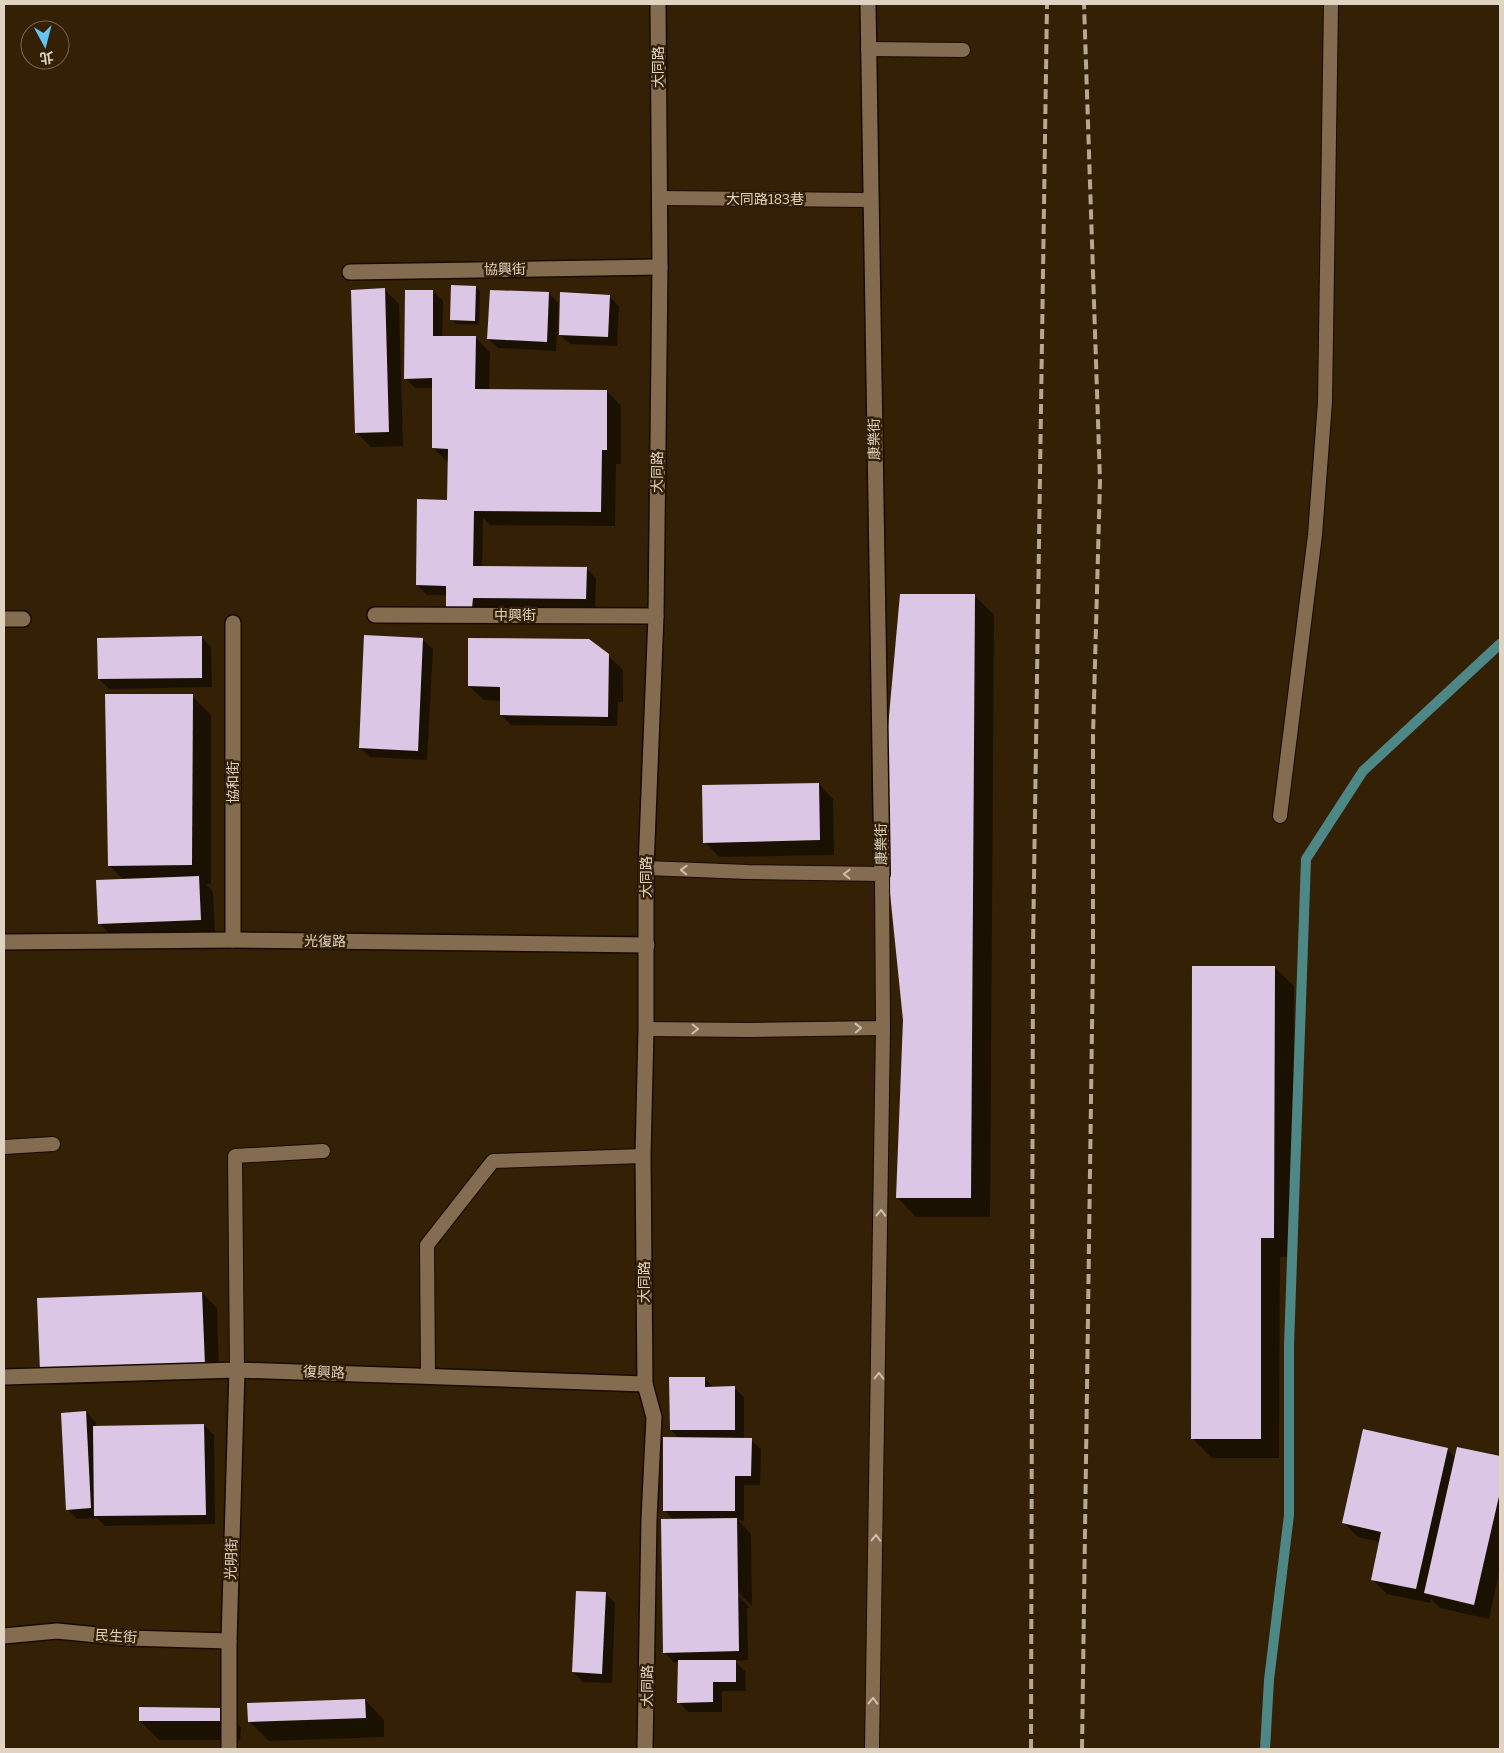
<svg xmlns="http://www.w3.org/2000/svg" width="1504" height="1753" viewBox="0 0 1504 1753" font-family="Bitter,'Noto Sans TC',serif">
<rect width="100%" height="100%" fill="#332005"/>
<!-- shadow -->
<g fill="#0007">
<polygon points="476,287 480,292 479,325 456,324 452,319"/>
<polygon points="384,289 399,304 403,446 371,447 357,433"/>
<polygon points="433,291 443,301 442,337 475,337 490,352 489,390 607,391 621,406 621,464 616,464 615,526 490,525 483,518 482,567 586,568 596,578 595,608 482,607 482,617 447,595 427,595 417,585 449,501 449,463 433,448 433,388 415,388 405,378"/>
<polygon points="491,291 549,294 559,303 556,351 498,348 488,339"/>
<polygon points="609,296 619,306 617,346 570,344 560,335"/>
<polygon points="974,595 994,615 990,1217 916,1217 897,1197"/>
<polygon points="201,637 211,647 212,687 109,689 99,679"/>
<polygon points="423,640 433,649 427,760 370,757 360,748"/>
<polygon points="608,655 623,670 623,702 618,702 617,726 511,725 501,715 501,701 484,700 469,686"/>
<polygon points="192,696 211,715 211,884 206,884 213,892 215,934 114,938 99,923 124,880 109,865"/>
<polygon points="819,784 833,799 834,855 719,857 705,842"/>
<polygon points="1274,967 1294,986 1293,1257 1280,1257 1279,1458 1212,1458 1192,1438"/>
<polygon points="202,1293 217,1308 219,1379 56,1385 41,1370"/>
<polygon points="704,1378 714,1388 734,1388 744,1397 744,1439 751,1440 761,1449 760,1485 744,1485 744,1521 738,1520 751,1534 752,1606 734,1588 733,1590 750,1608 747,1608 748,1660 735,1661 745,1671 746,1691 722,1691 722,1712 688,1712 679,1702 679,1662 674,1662 664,1652 674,1520 664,1510 680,1439 671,1430"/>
<polygon points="86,1412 96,1422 96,1427 204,1425 214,1435 215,1524 105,1526 97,1518 77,1519 68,1509"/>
<polygon points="1458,1448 1500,1458 1500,1568 1489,1619 1440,1608 1431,1599 1430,1603 1387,1594 1372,1579 1380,1542 1358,1537 1344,1523 1447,1449 1456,1458"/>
<polygon points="606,1594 615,1603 612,1683 583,1682 573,1672"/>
<polygon points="365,1700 384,1720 384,1737 269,1741 250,1722"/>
<polygon points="221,1709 241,1728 240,1740 159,1740 140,1721"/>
</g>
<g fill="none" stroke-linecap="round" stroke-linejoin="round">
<!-- stream -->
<polyline stroke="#4d8786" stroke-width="10" points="1265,1749 1269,1680 1289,1515 1289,1346 1306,859 1363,771 1500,644"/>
</g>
<!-- building -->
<g fill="#dcc6e6">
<polygon points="451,285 476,286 475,321 450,320"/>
<polygon points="385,288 389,432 355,433 351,290"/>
<polygon points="405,290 433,290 433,336 476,336 475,389 607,390 607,450 602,450 601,512 474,511 473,566 587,567 586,599 473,598 472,608 446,608 446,586 416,585 417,499 447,500 448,449 432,448 432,378 404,379"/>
<polygon points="490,290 549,292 547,342 487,339"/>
<polygon points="560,292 610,295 608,337 559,335"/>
<polygon points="900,594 975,594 971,1198 896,1198 903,1020 881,805"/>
<polygon points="364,635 423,638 418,751 359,748"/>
<polygon points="202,636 202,678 98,679 97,638"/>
<polygon points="468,638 589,639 609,654 608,717 500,715 500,687 468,686"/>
<polygon points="105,694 193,694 192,865 108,866"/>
<polygon points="819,783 820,840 703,843 702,785"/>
<polygon points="199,876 201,920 98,924 96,880"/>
<polygon points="1192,966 1275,966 1274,1238 1261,1238 1261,1439 1191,1439"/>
<polygon points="202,1292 205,1365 40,1371 37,1298"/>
<polygon points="669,1377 705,1377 705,1387 735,1386 735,1430 670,1430"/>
<polygon points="86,1411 91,1508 66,1510 61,1413"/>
<polygon points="204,1424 206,1515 94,1516 93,1426"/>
<polygon points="1363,1429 1448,1448 1416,1589 1371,1580 1381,1532 1342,1523"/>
<polygon points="663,1437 752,1438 751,1476 735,1476 735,1511 663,1511"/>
<polygon points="1457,1447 1500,1456 1500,1492 1474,1605 1424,1593"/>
<polygon points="737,1518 739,1651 663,1653 661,1519"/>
<polygon points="576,1591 606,1592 602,1674 572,1672"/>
<polygon points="678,1660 736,1660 736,1682 713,1682 713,1702 677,1703"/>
<polygon points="365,1699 366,1718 248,1722 247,1703"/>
<polygon points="139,1707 222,1708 221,1721 139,1721"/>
</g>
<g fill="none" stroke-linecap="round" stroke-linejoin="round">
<defs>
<g id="service">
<polyline points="868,49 963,50"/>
<polyline points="659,198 870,200"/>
<polyline points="1280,816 1315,535 1325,402 1331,4"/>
<polyline points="646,868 748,872 882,874 883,1028 750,1030 646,1029"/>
<polyline points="4,1147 53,1144"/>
<polyline points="237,1370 235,1156 323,1151"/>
<polyline points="428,1376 427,1245 493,1161 643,1156"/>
<polyline points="872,1749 883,1028"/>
</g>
<g id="minor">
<polyline points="868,4 882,874"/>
<polyline points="350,272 660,267"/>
<polyline points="375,615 656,616"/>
<polyline points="4,619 23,619"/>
<polyline points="233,623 233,940"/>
<polyline points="4,942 233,940 647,945"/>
<polyline points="4,1377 237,1370 645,1384"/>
<polyline points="4,1636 57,1631 128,1638 229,1641"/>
<polyline points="229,1749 229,1641 237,1370"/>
<polyline points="645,1749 649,1519 654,1417 645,1384 643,1156 646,1029 646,868 656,616 660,267 658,4"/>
</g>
</defs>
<!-- service casing -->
<use href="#service" stroke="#180a00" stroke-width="16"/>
<!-- minor casing -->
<use href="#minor" stroke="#180a00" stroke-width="18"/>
<!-- service -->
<use href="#service" stroke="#846c51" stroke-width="14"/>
<!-- minor -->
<use href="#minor" stroke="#846c51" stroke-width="15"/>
<!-- rail -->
<g stroke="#b7a896" stroke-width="4" stroke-dasharray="10 5" stroke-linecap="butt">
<polyline points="1031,1749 1033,947 1047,4"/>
<polyline points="1082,1749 1093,955 1093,736 1100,481 1084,4"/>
</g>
</g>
<!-- one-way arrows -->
<defs><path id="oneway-chevron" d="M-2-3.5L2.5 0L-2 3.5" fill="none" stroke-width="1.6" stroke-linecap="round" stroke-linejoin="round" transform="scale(1.25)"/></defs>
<g stroke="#cebead">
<use href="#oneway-chevron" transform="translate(684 870) rotate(-178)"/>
<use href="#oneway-chevron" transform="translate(847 874) rotate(-179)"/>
<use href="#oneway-chevron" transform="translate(858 1028) rotate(-1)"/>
<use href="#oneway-chevron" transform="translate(695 1029) rotate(1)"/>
<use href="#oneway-chevron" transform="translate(881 1213) rotate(-89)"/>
<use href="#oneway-chevron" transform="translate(879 1376) rotate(-89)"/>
<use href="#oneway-chevron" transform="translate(876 1538) rotate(-89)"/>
<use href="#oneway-chevron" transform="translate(873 1701) rotate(-89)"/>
</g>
<g text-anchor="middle" stroke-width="5" stroke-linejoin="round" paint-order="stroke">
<!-- street labels -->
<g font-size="14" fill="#e0d3c4" stroke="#332005">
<text transform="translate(658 67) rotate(-90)" y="5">大同路</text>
<text x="765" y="204">大同路183巷</text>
<text transform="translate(505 269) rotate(-1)" y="5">協興街</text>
<text transform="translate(874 439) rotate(-91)" y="5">康樂街</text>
<text transform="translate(657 472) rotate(-89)" y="5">大同路</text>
<text x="515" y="620">中興街</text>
<text transform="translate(233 782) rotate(-90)" y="5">協和街</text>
<text transform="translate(881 844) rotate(-91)" y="5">康樂街</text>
<text transform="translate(646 877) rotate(-90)" y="5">大同路</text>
<text transform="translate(325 941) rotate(1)" y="5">光復路</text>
<text transform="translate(644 1282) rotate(-90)" y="5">大同路</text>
<text transform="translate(324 1372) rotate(2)" y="5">復興路</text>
<text transform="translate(231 1559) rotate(-88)" y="5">光明街</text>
<text transform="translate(116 1636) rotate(4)" y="5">民生街</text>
<text transform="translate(647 1686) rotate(-89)" y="5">大同路</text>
</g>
</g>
<!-- border -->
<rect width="1504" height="1753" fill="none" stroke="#e0d3c4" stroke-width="10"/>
<!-- north arrow -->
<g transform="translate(45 45) rotate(173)"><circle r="24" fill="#332005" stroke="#786851"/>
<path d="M0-4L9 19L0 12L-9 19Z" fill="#67c4f0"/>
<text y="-8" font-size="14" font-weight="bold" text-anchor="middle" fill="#e0d3c4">北</text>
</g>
</svg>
